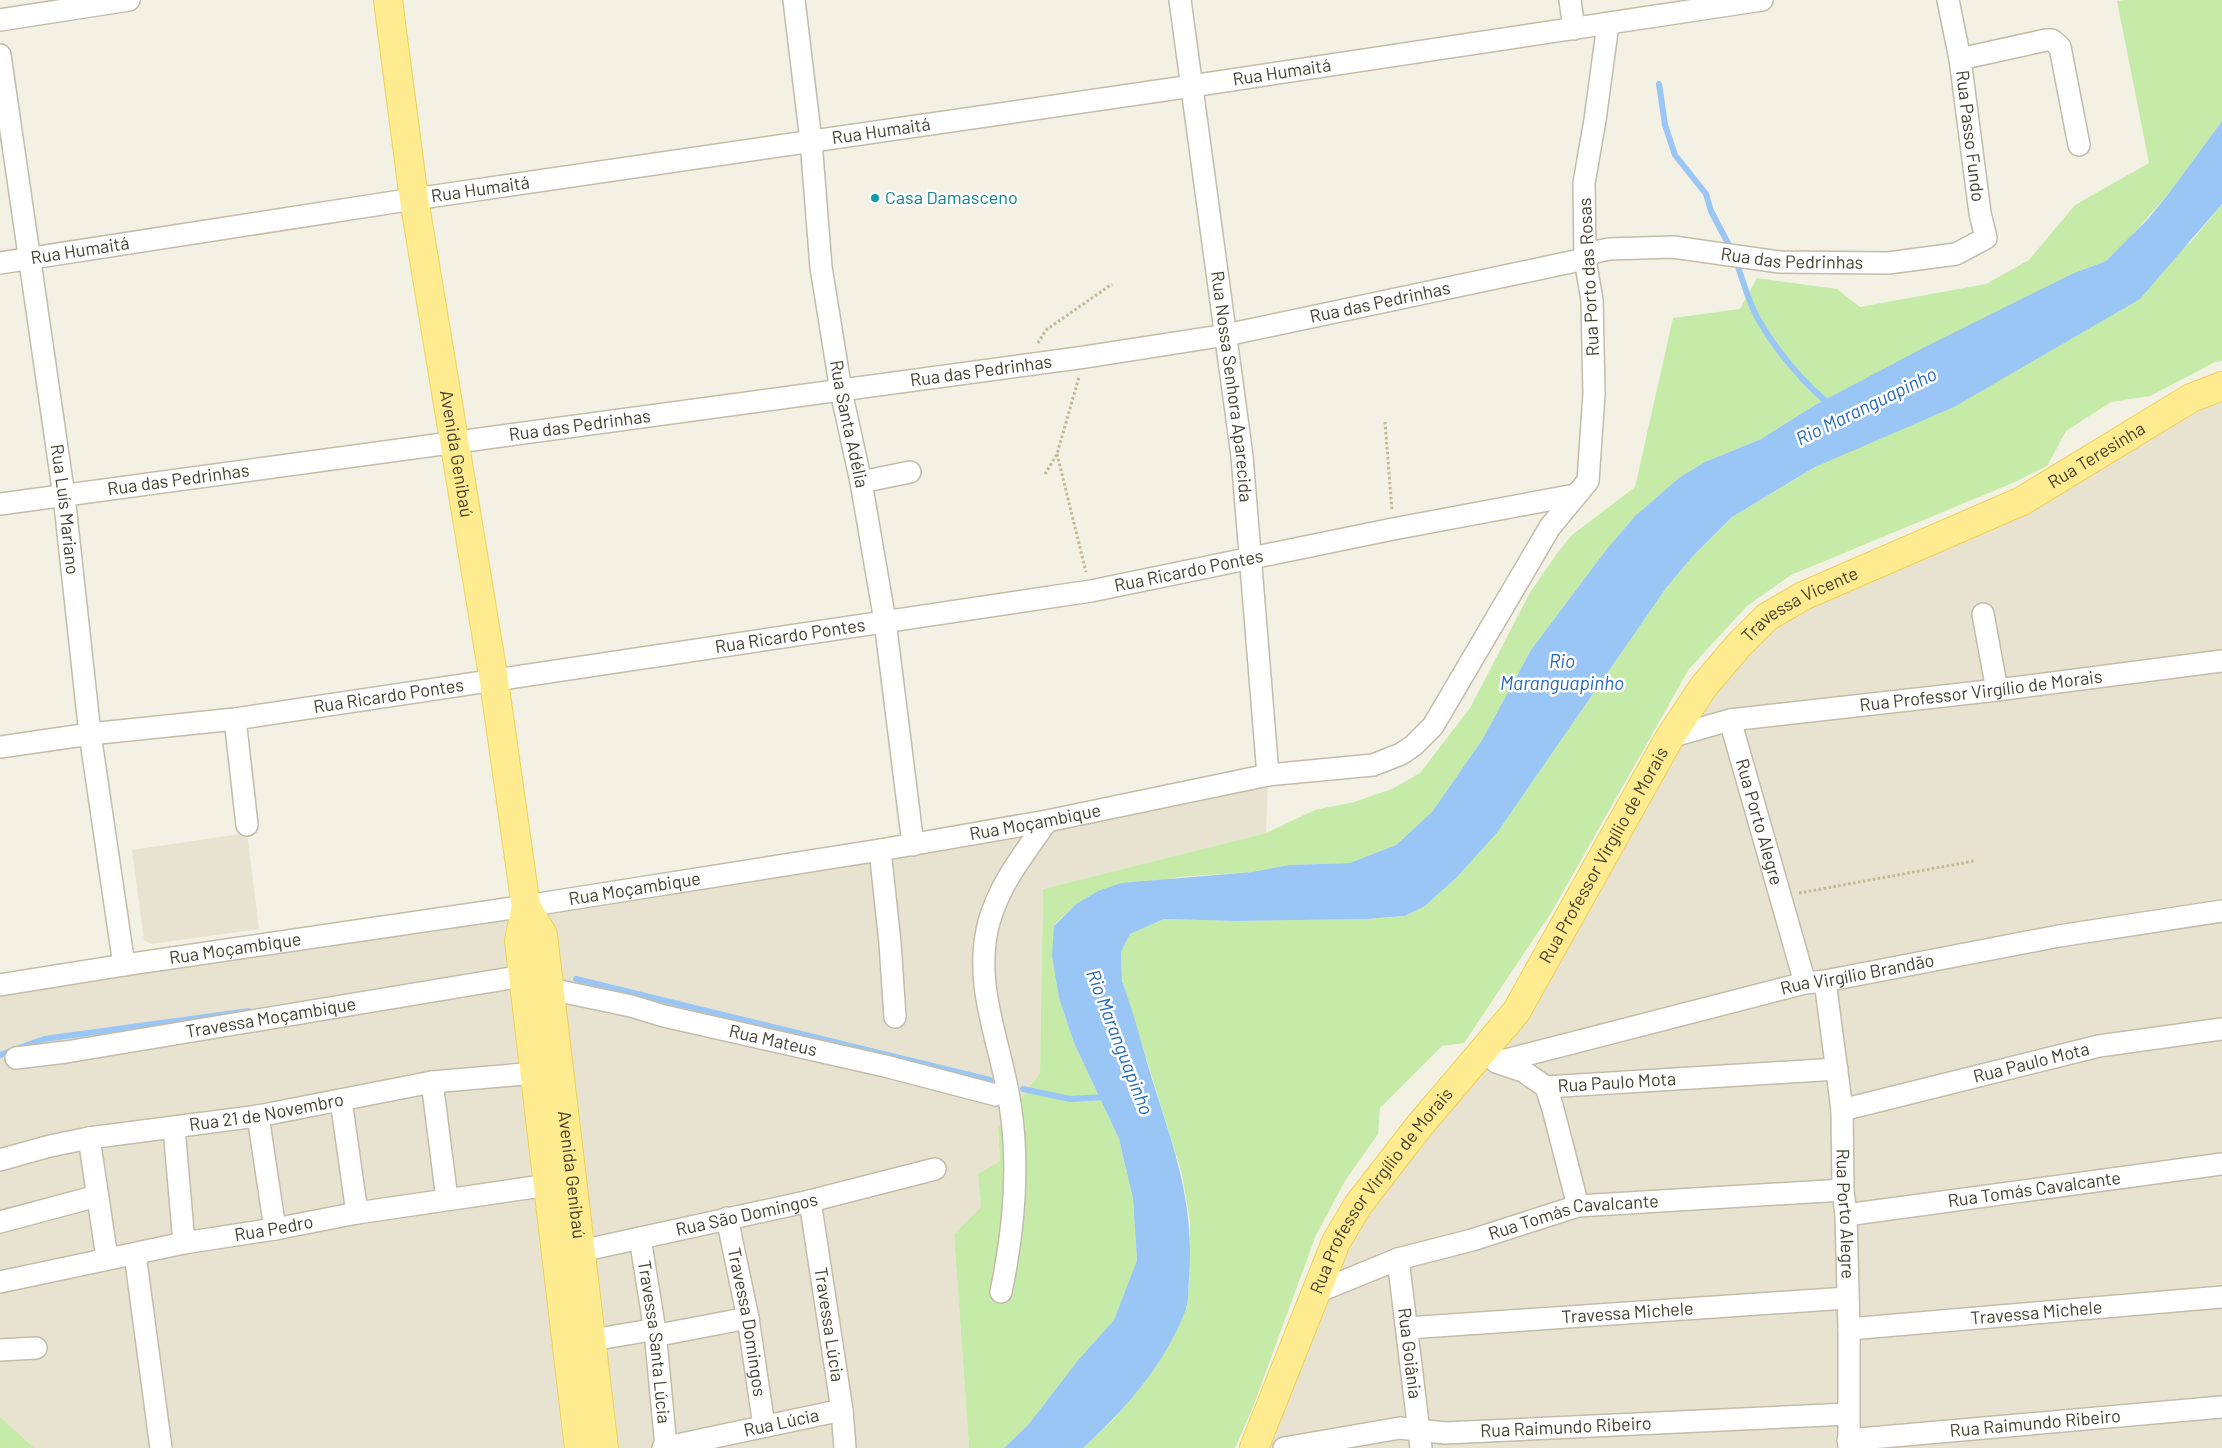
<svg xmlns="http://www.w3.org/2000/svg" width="2222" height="1448" viewBox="0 0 2222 1448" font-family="Barlow,sans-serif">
<rect width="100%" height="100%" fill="#f3f0e4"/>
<!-- residential -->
<g fill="#e8e3d1">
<polygon points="2222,386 2222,1448 1254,1448 1336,1242 1468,1068 1739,645"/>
<polygon points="1268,775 1266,833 1043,889 1040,1073 998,1128 1000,1161 978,1174 981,1207 954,1234 969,1448 0,1448 0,985"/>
<polygon points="247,833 259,929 151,944 144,940 132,850"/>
</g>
<!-- green -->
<g fill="#c6eba9">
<polygon points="2124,0 2222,0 2222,121 2169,193 2128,240 2106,261 2074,273 1815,405 1761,439 1705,462 1680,477 1635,516 1606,550 1531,650 1482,740 1432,812 1396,845 1350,863 1289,865 1252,872 1180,877 1098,891 1076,904 1054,925 1059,998 1074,1043 1119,1139 1133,1199 1137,1260 1114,1320 1079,1359 1028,1425 1004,1448 969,1448 954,1234 981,1207 978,1174 1000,1161 998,1128 1040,1073 1043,889 1266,833 1315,810 1354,802 1392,789 1420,773 1470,708 1531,591 1558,552 1572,535 1635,487 1673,318 1740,309 1757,278 1837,289 1860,307 1986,284 2029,260 2075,205 2149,163 2117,1"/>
<polygon points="2222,204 2222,361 2215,362 2150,396 2111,402 2066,431 2047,466 2015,482 1791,575 1747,606 1689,669 1551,913 1464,1043 1442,1046 1380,1108 1378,1134 1345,1181 1316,1235 1253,1407 1235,1448 1083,1448 1114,1419 1169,1344 1187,1307 1190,1269 1190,1221 1182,1174 1122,980 1121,952 1130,934 1164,919 1236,921 1366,919 1405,916 1425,906 1457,877 1497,833 1666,588 1692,557 1732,517 2190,243"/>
<polygon points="0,1417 34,1448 0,1448"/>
</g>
<!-- water -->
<path fill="#9ac6f6" d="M2222 121V204L2140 299 1954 407 1815 467 1732 517 1692 557 1666 588 1497 833 1457 877 1425 906 1405 916 1366 919 1236 921 1164 919 1130 934 1121 952 1122 981C1134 1013 1142 1046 1152 1079 1174 1149 1195 1203 1189 1279 1188 1288 1189 1300 1186 1309 1166 1363 1125 1410 1083 1448H1004L1028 1425 1079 1359 1114 1320 1137 1260 1133 1199 1119 1139 1074 1043 1059 998 1052 956 1054 926 1076 904 1098 891 1121 883 1252 872 1289 865 1350 863 1396 845 1432 812 1482 740 1531 650 1606 550 1635 516 1680 477 1705 462 1761 439 1815 405 1923 348 2074 273 2106 261 2148 219 2169 193Z"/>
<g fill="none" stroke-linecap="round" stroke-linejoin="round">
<!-- stream -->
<g stroke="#9ac6f6" stroke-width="6">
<polyline points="1659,84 1665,125 1675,155 1706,194 1711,211 1732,251"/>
<path d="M1736 261C1743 280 1748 301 1758 319 1777 352 1801 380 1830 405"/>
<polyline points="576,979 990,1080"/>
<polyline points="0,1055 44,1039 249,1011"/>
<polyline points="1023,1089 1070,1099 1106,1097"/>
</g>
<defs>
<g id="minor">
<path id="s1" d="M794 0 811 141 821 267 841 391 861 482 885 621 913 845"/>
<path id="s2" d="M1180 0 1242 456 1268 775"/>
<polyline points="1570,0 1574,29"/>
<polyline points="0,20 129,0"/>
<path id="s3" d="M0 55 64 496 90 734 124 965"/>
<polyline points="1960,59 2046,40 2052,40 2060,47 2079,145"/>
<path id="s4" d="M0 263 414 199 1192 86 1762 0"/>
<polyline points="861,482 910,472"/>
<path id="s5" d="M0 504 1085 357 1226 335 1585 259 1595 252 1609 249 1673 247 1780 262 1888 263 1956 254 1986 238 1980 213 1960 59 1948 0"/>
<polyline points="1983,614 1997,690"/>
<polyline points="235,719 247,825"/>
<path id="s6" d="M1730 720 1805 983"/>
<path id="s7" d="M1670 737 1730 720 1997 690 2222 661"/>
<path id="s8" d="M0 747 90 734 235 719 1091 591 1393 529 1575 495"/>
<polyline points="880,850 890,943 895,1017"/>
<path id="s9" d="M1825 981 1842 1110 1843 1190 1846 1215 1849 1329V1448"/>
<path id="s10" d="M0 985 124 965 526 906 880 850 1047 821 1268 775 1373 765 1401 754 1413 746 1433 726 1550 527 1588 481 1594 394 1592 300 1585 259 1584 183 1595 120 1608 24"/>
<path id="s11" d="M550 989 631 1006 664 1016 885 1066 996 1095"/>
<path id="s12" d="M16 1058 66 1052 523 976"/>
<polyline points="1496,1062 1523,1071 1546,1087 1553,1109 1578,1206"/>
<path id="s13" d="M1498 1062 1805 983 1825 981 2059 936 2222 911"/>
<polyline points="432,1082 447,1199"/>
<path id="s14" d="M1546 1087 1837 1069"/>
<polyline points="341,1100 357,1213"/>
<path id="s15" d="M1842 1110 2099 1046 2222 1029"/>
<polyline points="258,1116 275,1229"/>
<polyline points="174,1128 184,1243"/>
<polyline points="89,1138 107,1258"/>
<path id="s16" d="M0 1160 50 1146 89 1138 258 1116 432 1082 535 1073"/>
<path id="s17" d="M810 1201 842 1410 845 1448"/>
<path id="s18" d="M1846 1215 2222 1164"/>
<path id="s19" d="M727 1218 748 1318 764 1426"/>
<polyline points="0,1222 97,1196"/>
<path id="s20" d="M640 1238 655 1331 666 1447"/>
<polyline points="135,1254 161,1448"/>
<path id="s21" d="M567 1254 810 1201 935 1169"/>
<path id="s22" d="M1398 1259 1421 1448"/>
<path id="s23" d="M0 1282 184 1243 275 1229 357 1213 549 1185"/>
<path d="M1001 1292C1014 1230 1020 1167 1010 1104 1001 1043 972 985 989 922 1000 883 1024 854 1047 821"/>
<path id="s24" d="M1315 1293 1398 1259 1472 1240 1578 1206 1843 1190"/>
<path id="s25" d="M1407 1328 1847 1298"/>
<path id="s26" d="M1849 1329 2222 1297"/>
<polyline points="592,1340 645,1331 664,1334 748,1318"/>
<polyline points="0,1350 36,1348"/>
<path id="s27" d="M1848 1440 2222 1407"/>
<path id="s28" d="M663 1448 842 1410"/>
<path id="s29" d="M1284 1448 1400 1428 1445 1433 1848 1414"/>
</g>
<g id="major">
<path id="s30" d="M388 0 414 199 494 681 525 900 526 906 519 941 579 1448"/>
<path id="s31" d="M526 906 543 935 604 1448"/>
<path id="s32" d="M1254 1448 1336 1242 1358 1205 1420 1125 1516 1012 1670 737 1704 686 1739 645 1767 617 1803 596 2022 501 2191 398 2222 386"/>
</g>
</defs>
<!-- minor casing -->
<use href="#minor" stroke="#c2bca8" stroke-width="24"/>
<!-- major casing -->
<use href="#major" stroke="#edd158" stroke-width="30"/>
<!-- path -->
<g stroke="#c2b796" stroke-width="3" stroke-dasharray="2.5 2.5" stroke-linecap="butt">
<polyline points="1038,343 1046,330 1112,284"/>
<polyline points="1385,422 1392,511"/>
<polyline points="1057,454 1086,572"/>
<polyline points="1045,474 1057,454 1079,377"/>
<polyline points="1799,893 1974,861"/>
</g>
<!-- minor -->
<use href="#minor" stroke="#fff" stroke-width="21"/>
<!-- major -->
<use href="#major" stroke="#ffec91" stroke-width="28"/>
</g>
<!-- markers -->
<circle fill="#0f9aa8" stroke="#fff" stroke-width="2" cx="875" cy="198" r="5"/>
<g text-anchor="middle" stroke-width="5" stroke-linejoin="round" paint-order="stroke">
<!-- street labels -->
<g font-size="18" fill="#464133" stroke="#fff">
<text dy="6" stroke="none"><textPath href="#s4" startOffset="1296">Rua Humaitá</textPath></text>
<text dy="6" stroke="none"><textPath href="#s4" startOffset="891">Rua Humaitá</textPath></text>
<text transform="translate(1970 136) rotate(83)" y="6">Rua Passo Fundo</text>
<text dy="6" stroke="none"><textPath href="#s4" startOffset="486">Rua Humaitá</textPath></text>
<text dy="6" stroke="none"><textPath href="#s4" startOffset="81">Rua Humaitá</textPath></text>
<text dy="6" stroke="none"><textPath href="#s5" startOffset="1815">Rua das Pedrinhas</textPath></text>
<text transform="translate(1589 277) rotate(-93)" y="6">Rua Porto das Rosas</text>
<text dy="6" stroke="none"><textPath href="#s5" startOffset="1395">Rua das Pedrinhas</textPath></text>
<text dy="6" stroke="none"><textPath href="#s5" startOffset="990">Rua das Pedrinhas</textPath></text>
<text dy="6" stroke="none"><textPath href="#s2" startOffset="390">Rua Nossa Senhora Aparecida</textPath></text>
<text dy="6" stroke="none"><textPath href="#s1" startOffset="428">Rua Santa Adélia</textPath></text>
<text dy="6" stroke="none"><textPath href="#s5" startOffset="585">Rua das Pedrinhas</textPath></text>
<text dy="6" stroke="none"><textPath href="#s30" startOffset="459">Avenida Genibaú</textPath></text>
<text dy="6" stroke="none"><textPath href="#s32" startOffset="1352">Rua Teresinha</textPath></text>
<text dy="6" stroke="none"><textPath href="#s5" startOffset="180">Rua das Pedrinhas</textPath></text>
<text dy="6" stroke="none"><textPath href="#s3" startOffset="459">Rua Luís Mariano</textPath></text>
<text dy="6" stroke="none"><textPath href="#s8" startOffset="1202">Rua Ricardo Pontes</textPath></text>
<text dy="6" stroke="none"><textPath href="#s32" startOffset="1019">Travessa Vicente</textPath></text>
<text dy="6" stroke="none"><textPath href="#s8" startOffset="798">Rua Ricardo Pontes</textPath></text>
<text dy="6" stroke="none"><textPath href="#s7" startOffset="315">Rua Professor Virgílio de Morais</textPath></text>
<text dy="6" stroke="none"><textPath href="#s8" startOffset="392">Rua Ricardo Pontes</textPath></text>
<text dy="6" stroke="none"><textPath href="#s6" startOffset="106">Rua Porto Alegre</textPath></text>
<text dy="6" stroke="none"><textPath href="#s10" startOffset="1048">Rua Moçambique</textPath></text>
<text dy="6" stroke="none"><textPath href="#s32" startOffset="694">Rua Professor Virgílio de Morais</textPath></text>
<text dy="6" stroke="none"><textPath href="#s10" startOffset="642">Rua Moçambique</textPath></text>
<text dy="6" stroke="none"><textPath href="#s10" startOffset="238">Rua Moçambique</textPath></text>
<text dy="6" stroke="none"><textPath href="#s13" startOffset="370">Rua Virgílio Brandão</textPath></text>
<text dy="6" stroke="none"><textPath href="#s12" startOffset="258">Travessa Moçambique</textPath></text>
<text dy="6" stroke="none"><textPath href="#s11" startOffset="229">Rua Mateus</textPath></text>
<text dy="6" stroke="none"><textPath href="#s15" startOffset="195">Rua Paulo Mota</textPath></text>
<text dy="6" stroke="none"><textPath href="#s14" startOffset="71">Rua Paulo Mota</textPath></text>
<text dy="6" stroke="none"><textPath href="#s16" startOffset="271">Rua 21 de Novembro</textPath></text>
<text dy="6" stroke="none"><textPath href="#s31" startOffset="275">Avenida Genibaú</textPath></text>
<text dy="6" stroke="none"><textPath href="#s18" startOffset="190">Rua Tomás Cavalcante</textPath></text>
<text dy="6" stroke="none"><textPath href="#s32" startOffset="289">Rua Professor Virgílio de Morais</textPath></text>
<text dy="6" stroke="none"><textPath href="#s21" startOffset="184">Rua São Domingos</textPath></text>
<text dy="6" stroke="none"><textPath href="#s9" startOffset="234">Rua Porto Alegre</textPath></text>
<text dy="6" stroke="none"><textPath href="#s24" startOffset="271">Rua Tomás Cavalcante</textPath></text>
<text dy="6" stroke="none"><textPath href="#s23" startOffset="279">Rua Pedro</textPath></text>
<text dy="6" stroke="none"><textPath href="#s25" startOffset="221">Travessa Michele</textPath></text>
<text dy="6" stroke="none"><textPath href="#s26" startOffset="188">Travessa Michele</textPath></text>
<text dy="6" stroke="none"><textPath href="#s19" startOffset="106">Travessa Domingos</textPath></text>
<text dy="6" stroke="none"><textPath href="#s17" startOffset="125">Travessa Lúcia</textPath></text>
<text dy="6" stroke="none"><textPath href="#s20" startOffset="105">Travessa Santa Lúcia</textPath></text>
<text dy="6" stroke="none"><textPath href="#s22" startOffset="95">Rua Goiânia</textPath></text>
<text dy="6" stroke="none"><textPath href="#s28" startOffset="121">Rua Lúcia</textPath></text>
<text dy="6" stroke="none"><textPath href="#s27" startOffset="188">Rua Raimundo Ribeiro</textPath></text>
<text dy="6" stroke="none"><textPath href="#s29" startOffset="284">Rua Raimundo Ribeiro</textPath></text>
</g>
<!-- culture labels -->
<g font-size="18" fill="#0d838f" stroke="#fff" text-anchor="start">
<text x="885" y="204">Casa Damasceno</text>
</g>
<!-- water labels -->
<g font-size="19" font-style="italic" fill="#246ab9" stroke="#fff">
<text transform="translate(1866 406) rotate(-26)" y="7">Rio Maranguapinho</text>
<text x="1562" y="668">Rio<tspan x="1562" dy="22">Maranguapinho</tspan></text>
<text transform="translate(1120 1042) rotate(69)" y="7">Rio Maranguapinho</text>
</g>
</g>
</svg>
